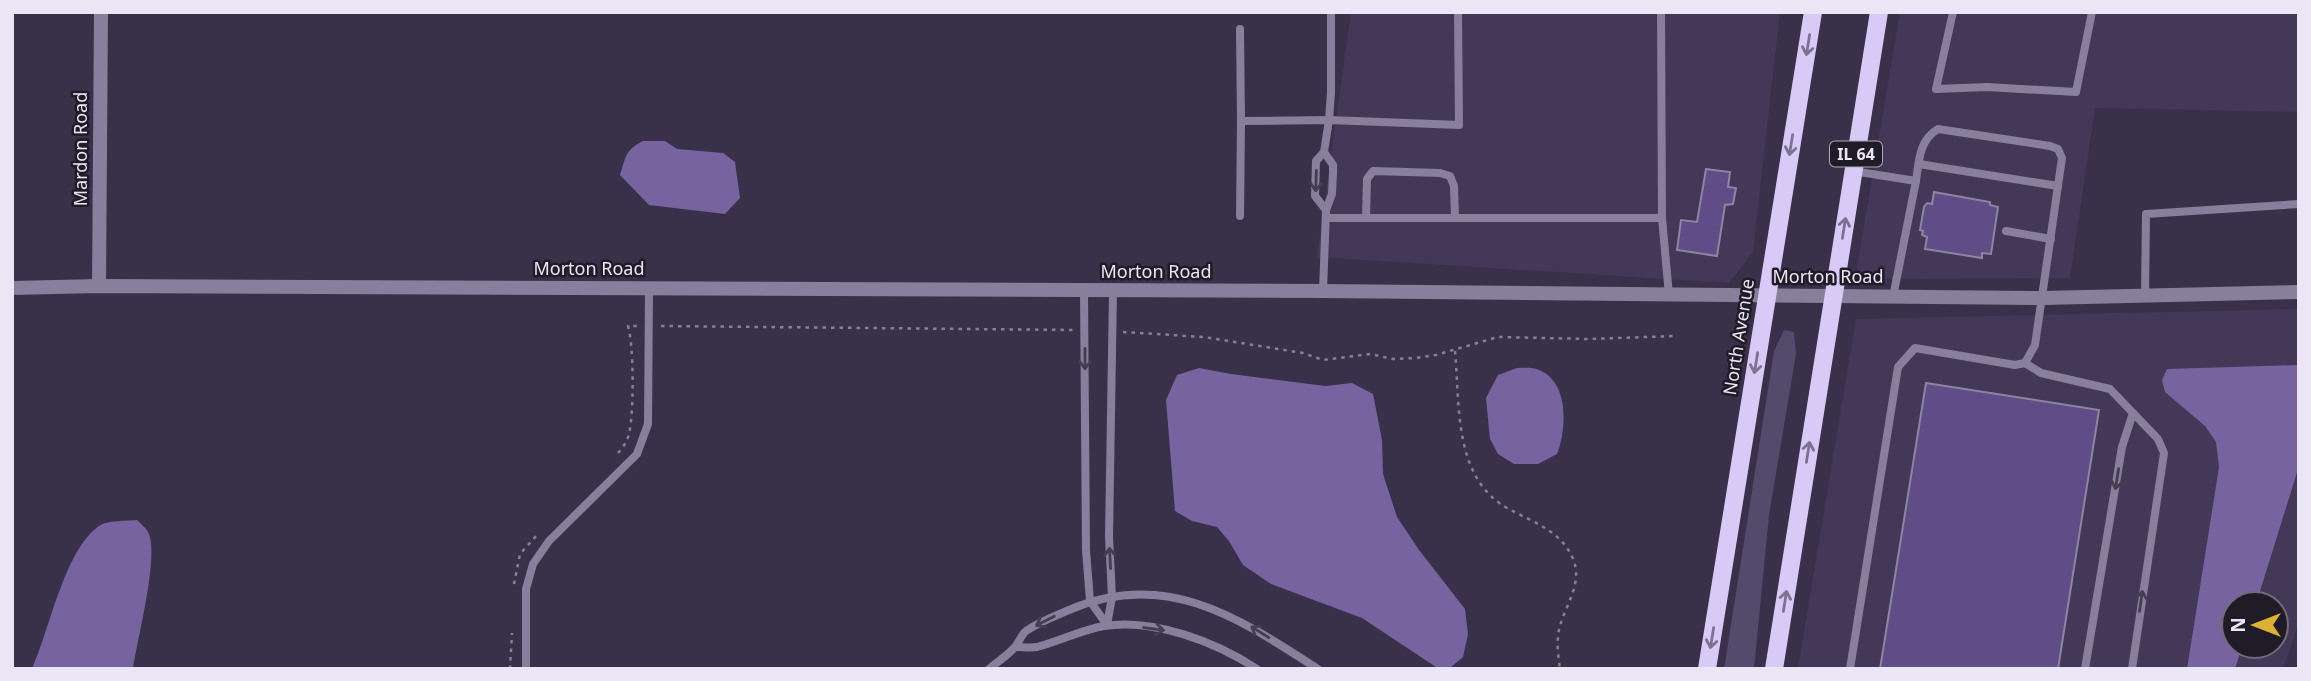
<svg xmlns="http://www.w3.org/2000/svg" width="2311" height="681" viewBox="0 0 2311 681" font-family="'Noto Sans',sans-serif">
<rect width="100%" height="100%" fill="#39314a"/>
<!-- built -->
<g fill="#433858" fill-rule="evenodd">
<polygon points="1351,12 1780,12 1753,252 1729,283 1317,257"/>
<polygon points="1900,12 2299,12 2299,112 2095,108 2070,278 1855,279"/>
<path d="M2299 309V622L2283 669H1798L1856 319ZM2234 604H2276V646H2234Z"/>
</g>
<!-- green -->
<polygon fill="#544a6c" points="1784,330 1794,332 1796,354 1769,515 1754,669 1724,669 1774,351"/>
<!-- water -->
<g fill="#77639f">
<path d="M643 141H665L677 149 723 153 735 162 740 198 725 214 649 205 620 175C626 157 624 151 643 141Z"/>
<polygon points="2299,365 2299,466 2256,604 2234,604 2234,646 2242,646 2235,669 2187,669 2219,467 2216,442 2205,426 2165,392 2162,380 2167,369"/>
<polygon points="1199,368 1231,374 1325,386 1352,383 1373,394 1382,440 1383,474 1397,517 1419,550 1465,609 1468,634 1463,657 1450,668 1436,667 1362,618 1271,584 1243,565 1229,541 1217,527 1192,521 1175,511 1166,400 1177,375"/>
<path d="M1517 368C1524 368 1533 367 1539 370 1569 382 1567 428 1557 454L1538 464H1514L1498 454 1490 439 1486 398 1498 375Z"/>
<path d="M137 520C140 523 146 528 148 532 160 554 137 640 133 669H32C50 629 64 551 99 526 107 520 126 521 137 520Z"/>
</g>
<!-- building -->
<g fill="#604c87" stroke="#8d84a2" stroke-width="2">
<polygon points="1706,169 1730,172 1728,187 1736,188 1733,204 1725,205 1717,256 1677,250 1681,220 1697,222"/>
<polygon points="1934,192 1990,202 1990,205 1998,207 1991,254 1982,253 1982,258 1925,249 1927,237 1922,235 1923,231 1920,230 1924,207 1927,203 1932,204"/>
<polygon points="1926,383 2099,410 2058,669 1880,669"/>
</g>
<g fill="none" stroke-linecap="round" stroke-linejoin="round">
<!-- path -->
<g stroke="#868095" stroke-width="2.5" stroke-dasharray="3.5 5" stroke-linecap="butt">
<polyline points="661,326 1074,330"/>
<polyline points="1123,332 1204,337 1303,353 1323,360 1370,354 1393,359 1415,358 1436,355 1498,337 1589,339 1676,336"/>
<path d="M1455 351C1460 404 1453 477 1507 508 1532 522 1561 530 1573 559 1583 583 1566 604 1560 626 1556 639 1558 655 1560 669"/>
<path d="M618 453C623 447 627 442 629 434 634 414 634 345 628 326H637"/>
<polyline points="514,584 520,554 537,535"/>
<polyline points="510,669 512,633"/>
</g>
<!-- lane -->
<g stroke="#877f9b" stroke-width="8">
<polyline points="1661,12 1662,218 1669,295"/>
<polyline points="1953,12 1936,89 1987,87 2076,92 2092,12"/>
<polyline points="1240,29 1241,121"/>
<polyline points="1919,164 2058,186"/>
<polyline points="1853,171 1916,181 1893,297"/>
<polyline points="1326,210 1315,196 1316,161 1324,152 1329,120 1331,92 1331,12"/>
<polyline points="1240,216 1241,121 1329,120 1459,125 1458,12"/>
<polyline points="1366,217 1367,179 1373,171 1440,173 1450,176 1454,186 1455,218"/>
<polyline points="1326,218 1662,218"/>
<polyline points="2006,231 2051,239"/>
<polyline points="1084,291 1086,550 1090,601 1107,625"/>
<polyline points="1323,291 1326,210 1332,194 1333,173 1333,165 1324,152"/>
<polyline points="2145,295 2146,214 2299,204"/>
<polyline points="2025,363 2041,373 2110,389 2158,439 2164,453 2132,669"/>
<polyline points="1107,625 1112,597 1109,537 1113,291"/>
<path d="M1016 647C1022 647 1031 648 1037 647 1060 641 1081 630 1104 626 1154 618 1216 642 1257 669"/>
<polyline points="526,669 526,589 533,564 549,541 637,454 648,424 649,289"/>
<path d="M989 669C997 662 1007 656 1014 648 1019 643 1021 635 1026 631 1039 622 1055 616 1069 610 1165 568 1239 618 1318 669"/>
<path d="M1850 669 1898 367 1915 348 2015 365 2025 363 2035 345 2062 158 2058 149 2050 146 1938 129C1919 140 1919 161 1916 181"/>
<polyline points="2085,669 2122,447 2133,413"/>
</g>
<!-- street -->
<g stroke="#877f9b" stroke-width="14">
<polyline points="99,286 101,12"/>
<polyline points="12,288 99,286 1323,291 2043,298 2299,292"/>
</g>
<!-- primary -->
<g stroke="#d7caf7" stroke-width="18">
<polyline points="1707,669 1813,12"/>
<polyline points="1774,669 1879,12"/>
</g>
</g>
<!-- one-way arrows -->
<defs><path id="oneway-shaft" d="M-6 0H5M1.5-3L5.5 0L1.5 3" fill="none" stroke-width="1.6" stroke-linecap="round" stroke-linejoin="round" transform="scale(1.75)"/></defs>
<g stroke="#7b728f">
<use href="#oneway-shaft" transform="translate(1808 45) rotate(99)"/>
<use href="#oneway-shaft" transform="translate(1791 145) rotate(99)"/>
<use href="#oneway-shaft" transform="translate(1844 228) rotate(-81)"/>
<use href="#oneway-shaft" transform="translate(1756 363) rotate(99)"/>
<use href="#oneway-shaft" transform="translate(1808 452) rotate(-81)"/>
<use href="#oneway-shaft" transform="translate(1785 601) rotate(-81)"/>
<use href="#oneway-shaft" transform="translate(1712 638) rotate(99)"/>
</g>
<g stroke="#433e50">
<use href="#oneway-shaft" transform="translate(1316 181) rotate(92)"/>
<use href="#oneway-shaft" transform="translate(1085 359) rotate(90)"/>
<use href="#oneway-shaft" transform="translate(2117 479) rotate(99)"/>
<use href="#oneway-shaft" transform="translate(1110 558) rotate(-93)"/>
<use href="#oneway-shaft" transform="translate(2141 601) rotate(-82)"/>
<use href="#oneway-shaft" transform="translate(1045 621) rotate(153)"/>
<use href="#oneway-shaft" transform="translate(1154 629) rotate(8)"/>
<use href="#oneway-shaft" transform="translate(1260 632) rotate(-148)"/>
</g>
<g text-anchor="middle" stroke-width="5" stroke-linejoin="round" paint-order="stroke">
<!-- shield labels -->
<rect fill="#1f1b27" stroke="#ada9b8" stroke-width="2" x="1830" y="141.5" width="52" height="25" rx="5"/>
<g font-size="16" font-weight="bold" fill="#eae6f6">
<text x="1856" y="160">IL 64</text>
</g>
<!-- street labels -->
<g font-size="18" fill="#eae6f6" stroke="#1f1b27">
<text transform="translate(81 149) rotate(-90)" y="6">Mardon Road</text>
<text x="589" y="275">Morton Road</text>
<text x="1156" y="278">Morton Road</text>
<text x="1828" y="283">Morton Road</text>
<text transform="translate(1739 337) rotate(-81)" y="6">North Avenue</text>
</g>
</g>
<!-- border -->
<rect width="2311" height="681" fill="none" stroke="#eae6f6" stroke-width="28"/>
<!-- north arrow -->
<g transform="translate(2255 625) rotate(270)"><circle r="33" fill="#1f1b27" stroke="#706c7a" stroke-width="2"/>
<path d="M0-5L12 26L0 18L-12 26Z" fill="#ddb133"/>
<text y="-10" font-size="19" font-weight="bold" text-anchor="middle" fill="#eae6f6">N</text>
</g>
</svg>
